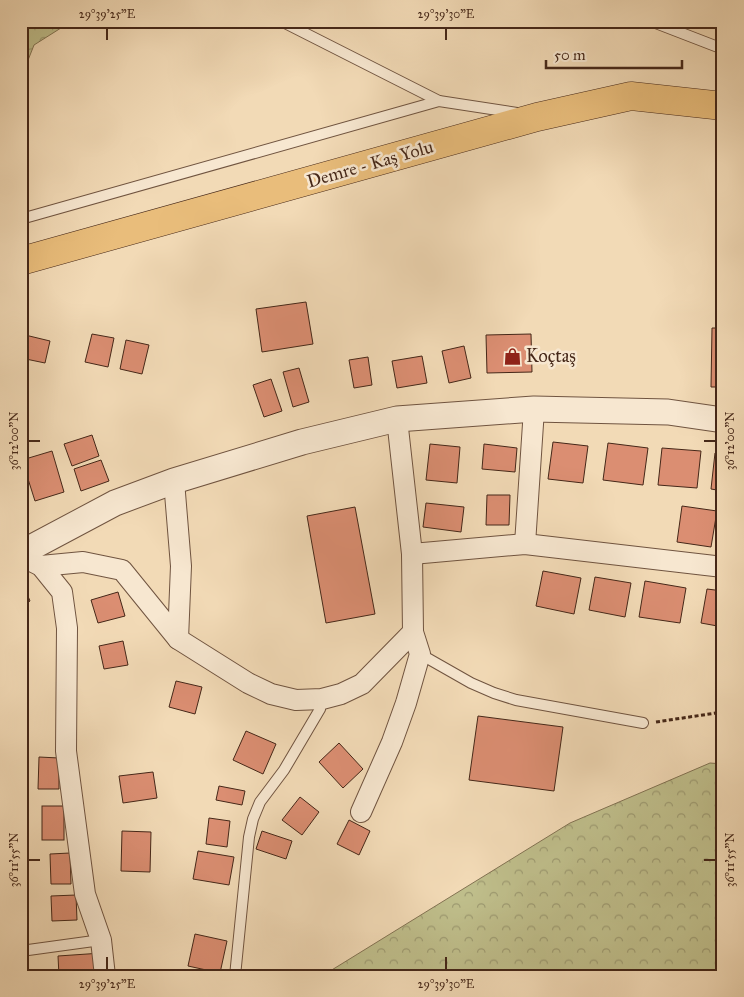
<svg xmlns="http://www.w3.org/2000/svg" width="744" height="997" viewBox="0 0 744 997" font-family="'IM FELL Great Primer',serif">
<defs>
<pattern id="forest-crowns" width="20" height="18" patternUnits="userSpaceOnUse" patternTransform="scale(1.25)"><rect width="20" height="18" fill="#bfbe8b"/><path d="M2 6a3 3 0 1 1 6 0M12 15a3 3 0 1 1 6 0" fill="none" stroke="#9d9a71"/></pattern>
</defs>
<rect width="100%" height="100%" fill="#f2dab6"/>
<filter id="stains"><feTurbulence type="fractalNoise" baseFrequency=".004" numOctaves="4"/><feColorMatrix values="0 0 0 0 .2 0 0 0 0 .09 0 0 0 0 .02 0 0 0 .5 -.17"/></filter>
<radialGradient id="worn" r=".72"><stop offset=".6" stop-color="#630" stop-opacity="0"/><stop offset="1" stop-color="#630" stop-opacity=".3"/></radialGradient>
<!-- forest -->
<g fill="url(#forest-crowns)" stroke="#827252">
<polygon points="21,21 72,21 34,45 21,78"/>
<polygon points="710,763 723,764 723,976 322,976 570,823"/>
</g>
<!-- building -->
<g fill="#db8e72" stroke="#452718">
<polygon points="306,302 313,344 262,352 256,309"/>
<polygon points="712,328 723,328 723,387 711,387"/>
<polygon points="21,334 50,341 45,363 21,358"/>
<polygon points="92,334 114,338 108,367 85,362"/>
<polygon points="531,334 532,372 487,373 486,335"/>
<polygon points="126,340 149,345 142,374 120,369"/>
<polygon points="464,346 471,378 449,383 442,351"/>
<polygon points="422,356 427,383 397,388 392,361"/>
<polygon points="368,357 372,385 354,388 349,360"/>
<polygon points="299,368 309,402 293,407 283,372"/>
<polygon points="271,379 282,411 264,417 253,385"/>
<polygon points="92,435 99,456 72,466 64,444"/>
<polygon points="553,442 588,446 583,483 548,479"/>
<polygon points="608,443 648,448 643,485 603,480"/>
<polygon points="430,444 460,447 457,483 426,480"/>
<polygon points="484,444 517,448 515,472 482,469"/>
<polygon points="662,448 701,451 697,488 658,485"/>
<polygon points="52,451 64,492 35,501 22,460"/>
<polygon points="715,453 723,454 723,491 711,489"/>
<polygon points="101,460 109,481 81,491 74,469"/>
<polygon points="487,495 510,495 509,525 486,525"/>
<polygon points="426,503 464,507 461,532 423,527"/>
<polygon points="682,506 717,511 711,547 677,542"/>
<polygon points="355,507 375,614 326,623 307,516"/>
<polygon points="543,571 581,578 574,614 536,606"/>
<polygon points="595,577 631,583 625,617 589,610"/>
<polygon points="645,581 686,588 680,623 639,617"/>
<polygon points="25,589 30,601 21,607 21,591"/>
<polygon points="707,589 723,591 723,627 701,623"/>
<polygon points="118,592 125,616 98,623 91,600"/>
<polygon points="123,641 128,665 104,669 99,646"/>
<polygon points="176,681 202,687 195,714 169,707"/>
<polygon points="478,716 563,727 554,791 469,780"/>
<polygon points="246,731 276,744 263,774 233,760"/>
<polygon points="339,743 363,769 343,788 319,762"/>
<polygon points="39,757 59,758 59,789 38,789"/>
<polygon points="21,764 23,764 22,794 21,794"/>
<polygon points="153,772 157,798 123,803 119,776"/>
<polygon points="219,786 245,791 242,805 216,800"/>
<polygon points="300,797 319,812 302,835 282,820"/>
<rect x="42" y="806" width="22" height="34"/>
<polygon points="209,818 230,821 227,847 206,844"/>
<polygon points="349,820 370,831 359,855 337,844"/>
<polygon points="122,831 151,832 150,872 121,871"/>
<polygon points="262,831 292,841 286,859 256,849"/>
<polygon points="198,851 234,857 229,885 193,879"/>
<polygon points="70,853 71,884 51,884 50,854"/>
<rect x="21" y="863" width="2" height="18"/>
<polygon points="76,895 77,920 52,921 51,896"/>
<polygon points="195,934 227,941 220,973 188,966"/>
<polygon points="102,953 103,976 59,976 58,956"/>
</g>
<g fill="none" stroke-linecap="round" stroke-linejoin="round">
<defs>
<g id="service">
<polyline points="281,21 439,101"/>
<polyline points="653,22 723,49"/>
<polyline points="21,219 439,101 517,113"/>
<polyline points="420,654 471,683 494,693 516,700 643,723"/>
<polyline points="21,951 101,940"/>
<polyline points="235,976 249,837 253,819 260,802 284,770 320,709 322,699"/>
</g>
<g id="minor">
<polyline points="174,481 181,566 178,639"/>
<polyline points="525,544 534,409"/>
<polyline points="412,554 525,544 723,567"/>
<polyline points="33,562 41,566 62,592 67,628 66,751 85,894 101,940 105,976"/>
<polyline points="41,566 83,562 122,570 178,639 248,683 271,694 296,700 322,699 341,694 362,684 413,632 412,554 397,419"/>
<polyline points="361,812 392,742 406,703 420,654 413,632"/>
</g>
<polyline id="tertiary" points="21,553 115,503 174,481 302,442 397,419 534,409 668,412 723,420"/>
<polyline id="trunk" points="21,261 537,117 631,96 723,106"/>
</defs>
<!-- service casing -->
<use href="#service" stroke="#705440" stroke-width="12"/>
<!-- minor casing -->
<use href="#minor" stroke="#705440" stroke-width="22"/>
<!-- tertiary casing -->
<use href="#tertiary" stroke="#705440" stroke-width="27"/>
<!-- trunk casing -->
<use href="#trunk" stroke="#452718" stroke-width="29"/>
<!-- path -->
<polyline stroke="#452718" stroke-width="3" stroke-dasharray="4 2.5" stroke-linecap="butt" points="656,722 716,713 723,715"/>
<!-- service -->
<use href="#service" stroke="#f7e7d0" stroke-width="10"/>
<!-- minor -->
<use href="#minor" stroke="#f7e7d0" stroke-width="20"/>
<!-- tertiary -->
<use href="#tertiary" stroke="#f7e7d0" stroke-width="25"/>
<!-- trunk -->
<use href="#trunk" stroke="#e9bd7b" stroke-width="28"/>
</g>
<!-- ticks -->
<path fill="none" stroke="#452718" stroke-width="2" d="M107 28V40M446 28V40M28 441H40M704 441H716M28 860H40M704 860H716M107 957V970M446 957V970"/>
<!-- icons -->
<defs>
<symbol id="shop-bare" viewBox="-9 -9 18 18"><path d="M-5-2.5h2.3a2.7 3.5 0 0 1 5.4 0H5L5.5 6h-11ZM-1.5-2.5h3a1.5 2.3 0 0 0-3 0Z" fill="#8f2418" stroke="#f7e7d0" stroke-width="2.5" paint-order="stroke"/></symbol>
</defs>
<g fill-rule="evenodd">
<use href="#shop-bare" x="500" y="344" width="25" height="25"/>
</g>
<g text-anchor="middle" stroke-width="5" stroke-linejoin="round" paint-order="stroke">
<!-- street labels -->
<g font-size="18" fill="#452718" stroke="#f7e7d0">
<text transform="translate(370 164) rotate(-16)" y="6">Demre - Kaş Yolu</text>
</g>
<!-- poi labels -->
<g font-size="18" fill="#452718" stroke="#f7e7d0" text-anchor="start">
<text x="526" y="362">Koçtaş</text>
</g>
</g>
<!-- margin -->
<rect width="744" height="997" fill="none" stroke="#f2dab6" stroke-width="55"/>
<!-- scale -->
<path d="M546 60v8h136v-8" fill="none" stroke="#452718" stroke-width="2.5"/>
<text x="554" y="60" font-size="15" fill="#452718" stroke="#f7e7d0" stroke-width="4" paint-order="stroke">50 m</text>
<rect x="28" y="28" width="688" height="942" fill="none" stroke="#452718" stroke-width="2"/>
<g font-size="12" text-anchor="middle" fill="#452718">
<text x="107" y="18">29°39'25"E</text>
<text x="446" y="18">29°39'30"E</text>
<text transform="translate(14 441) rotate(-90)" y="4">36°12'00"N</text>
<text transform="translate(730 441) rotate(-90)" y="4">36°12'00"N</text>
<text transform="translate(14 860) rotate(-90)" y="4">36°11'55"N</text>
<text transform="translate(730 860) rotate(-90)" y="4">36°11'55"N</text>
<text x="107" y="988">29°39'25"E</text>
<text x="446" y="988">29°39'30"E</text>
</g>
<rect width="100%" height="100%" filter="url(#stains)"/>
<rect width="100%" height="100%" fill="url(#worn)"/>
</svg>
